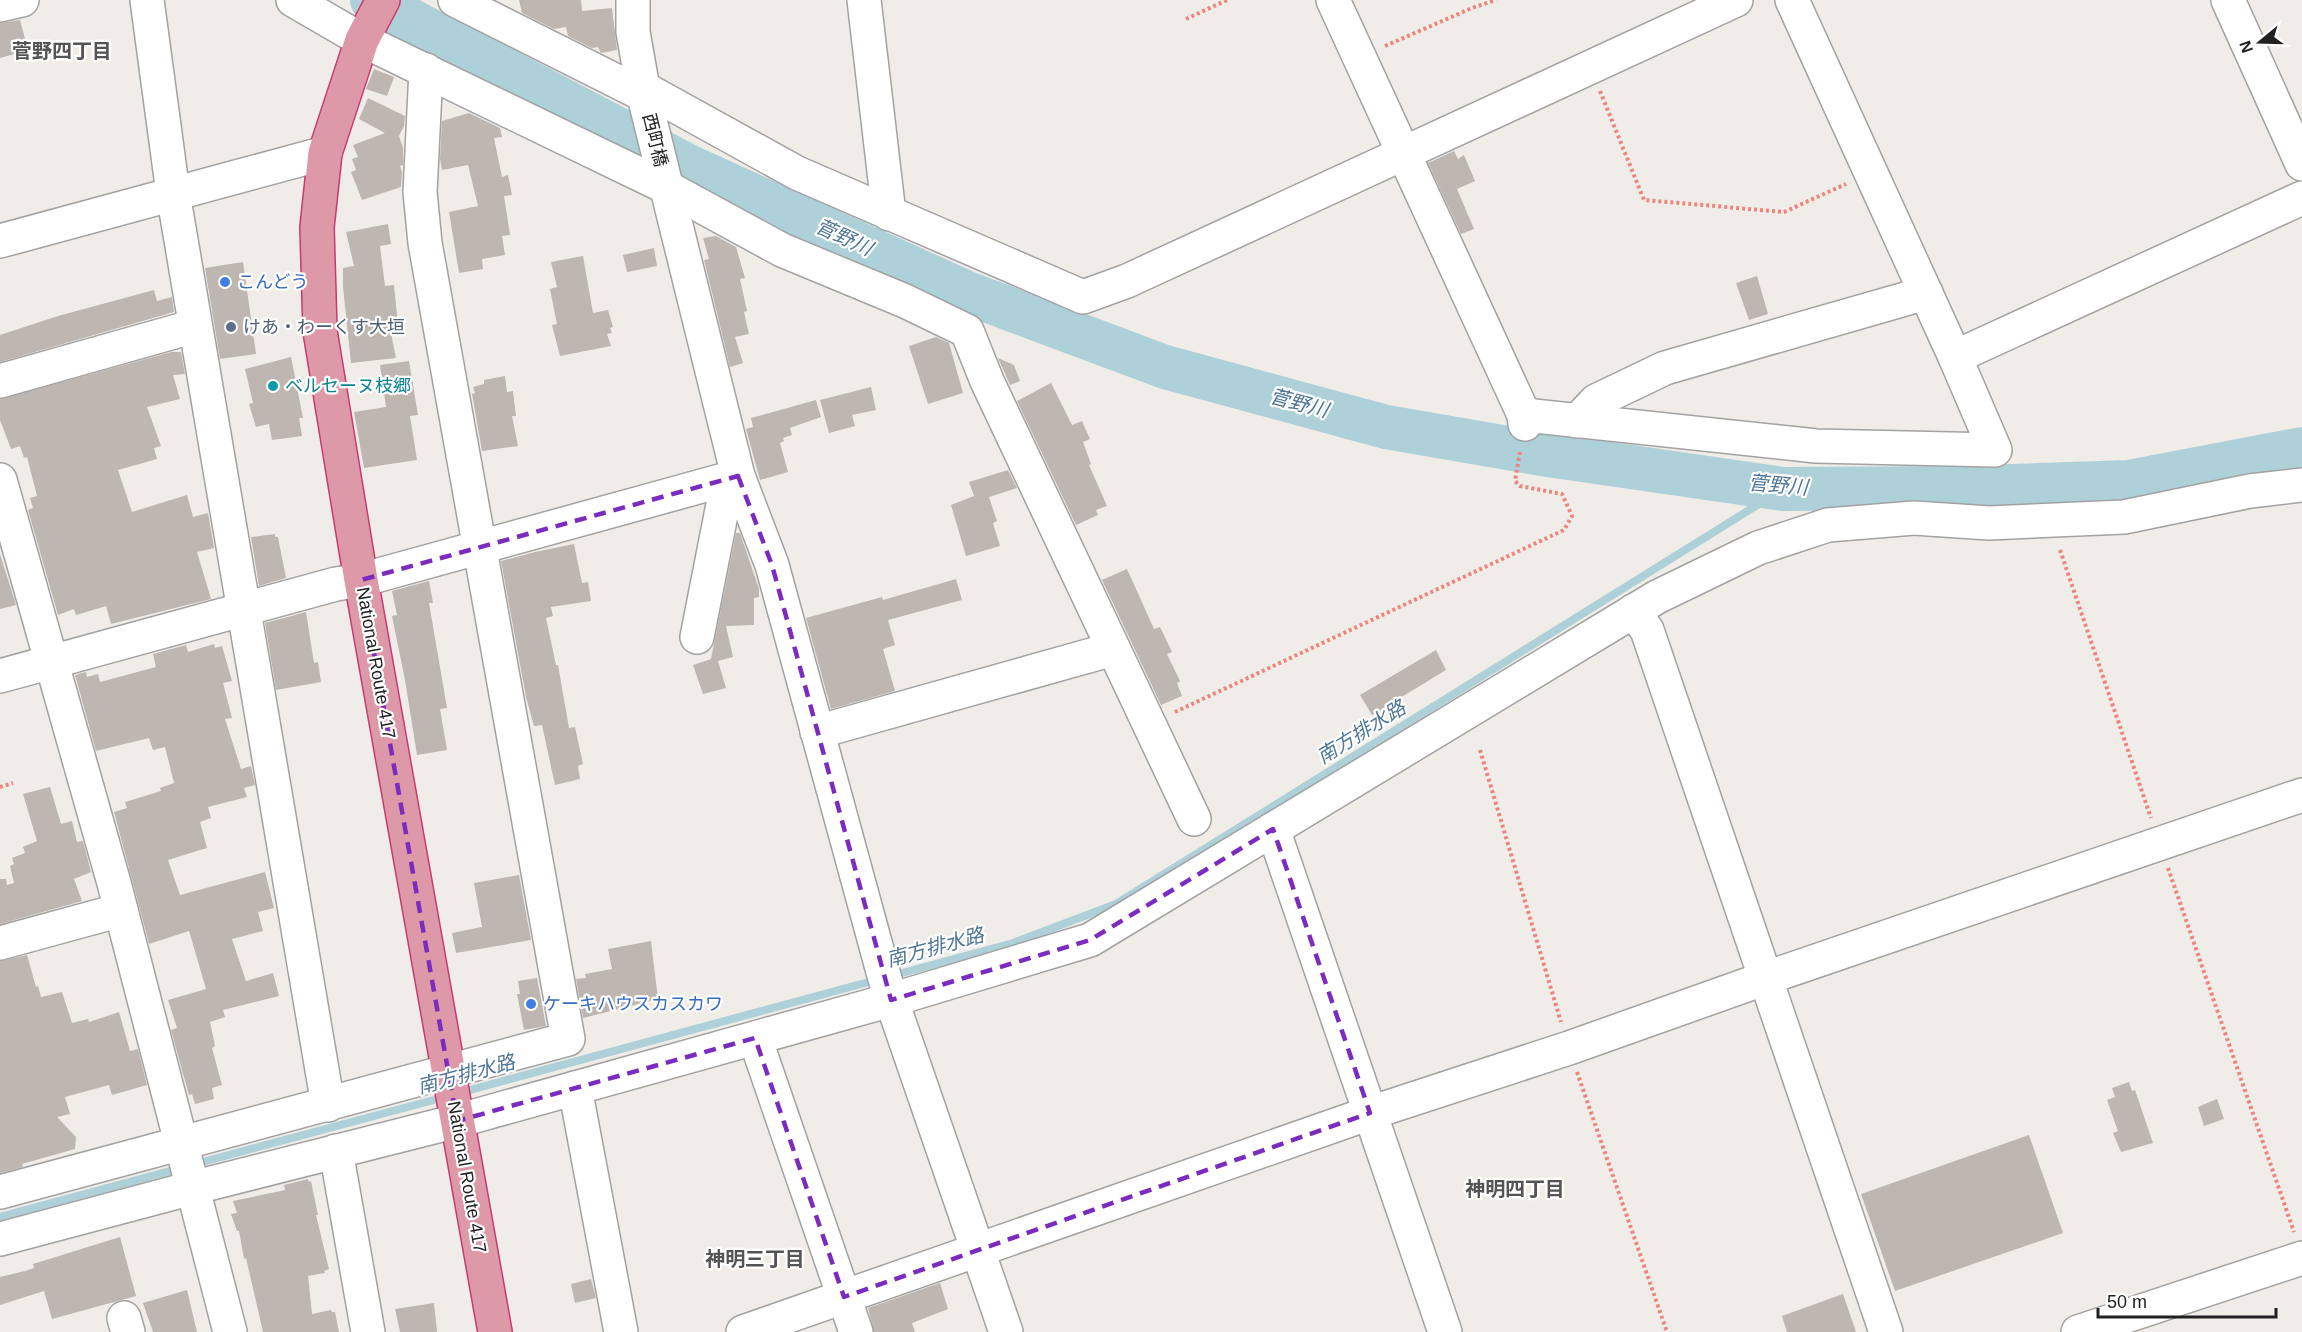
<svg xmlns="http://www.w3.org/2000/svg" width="2302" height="1332" viewBox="0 0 2302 1332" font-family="Arial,'Noto Sans JP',sans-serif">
<rect width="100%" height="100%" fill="#f0ede8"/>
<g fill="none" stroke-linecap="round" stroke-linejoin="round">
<!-- stream -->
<g stroke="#aed0d8" stroke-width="8">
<polyline points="891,976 1013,943 1116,904 1783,489"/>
<polyline points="459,1093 876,980"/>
<polyline points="195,1164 445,1097"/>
<polyline points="0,1217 181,1168"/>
</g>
<!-- river -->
<polyline stroke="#aed0d8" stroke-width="44" points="372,0 688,166 967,293 1165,367 1386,427 1548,455 1783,489 1956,488 2128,482 2302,449"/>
</g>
<!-- building -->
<g fill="#bdb6b1">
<polygon points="519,0 581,0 582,11 612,8 617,50 601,53 598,47 592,48 568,36 566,27 554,29 522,13"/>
<polygon points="20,20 28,50 0,58 0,23"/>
<polygon points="374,69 394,77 387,96 366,89"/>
<polygon points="368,98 405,116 404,126 399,136 403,148 403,165 400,166 402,172 401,187 362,200 351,172 356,170 352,159 358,157 353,145 385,133 359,119"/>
<polygon points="469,113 500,128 502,137 494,138 502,177 508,175 512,195 504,196 510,235 502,236 505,255 482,259 483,269 459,273 449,212 478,206 468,165 442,170 440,159 442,121"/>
<polygon points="1454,151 1458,159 1464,155 1475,181 1457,189 1474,229 1461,234 1428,163"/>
<polygon points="388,224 391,244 380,246 385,286 394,285 398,325 390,328 396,358 351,363 343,287 343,268 354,266 346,232"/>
<polygon points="716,236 736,247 745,278 740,279 747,311 744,312 749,334 735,337 743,363 730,367 704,260 709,259 703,238"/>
<polygon points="654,248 657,266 627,272 623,255"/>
<polygon points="583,256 593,313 608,310 613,327 610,328 612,333 607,334 611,346 560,356 552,325 557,324 550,289 557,287 551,262"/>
<polygon points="243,262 256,354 220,359 205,268"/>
<polygon points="1757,276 1768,314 1749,320 1736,283"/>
<polygon points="154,290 157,301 172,297 174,312 0,362 0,335 58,316"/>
<polygon points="936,337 949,343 963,393 928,404 909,346"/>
<polygon points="171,352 181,352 185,374 173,375 180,399 147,407 161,446 154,448 157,459 118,470 132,512 187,495 193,517 208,513 214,548 197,552 211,599 111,624 106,606 76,615 74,609 58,615 28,510 33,508 30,498 37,496 27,457 24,458 20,446 11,449 0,420 0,399"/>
<polygon points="291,357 303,418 299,418 302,436 272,440 269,424 256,427 249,404 253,403 245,369"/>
<polygon points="998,358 1014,365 1020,381 1010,385"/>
<polygon points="409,361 418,415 410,416 417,460 364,468 354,412 386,407 380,365"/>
<polygon points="505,376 507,392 513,391 516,416 512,416 518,446 482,451 472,394 475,393 473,387 484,384 484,380"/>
<polygon points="1051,383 1072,425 1082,421 1090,439 1083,442 1091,464 1089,465 1107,506 1096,510 1098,515 1076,525 1017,401"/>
<polygon points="871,387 876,410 852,415 855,426 829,433 820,400"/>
<polygon points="816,400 821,417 790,428 792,435 783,438 784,441 780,443 788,472 760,480 746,429 753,427 751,418"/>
<polygon points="1008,470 1017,488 989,497 997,521 993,523 1000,546 966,556 951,505 974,496 969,482"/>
<polygon points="736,533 740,533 759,589 759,597 754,598 754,625 726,626 733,657 718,661 726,688 703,694 693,665 711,659"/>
<polygon points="275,534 275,537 278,537 286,578 259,586 251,537"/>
<polygon points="574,544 582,583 588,582 591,601 551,607 553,616 546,618 556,665 558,665 569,728 575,727 583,764 578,766 580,779 555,785 542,725 534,726 526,697 501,561 535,552"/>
<polygon points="0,554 16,605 0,609"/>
<polygon points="1127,569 1154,629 1160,627 1172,652 1167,654 1180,681 1177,683 1182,696 1161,705 1102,580"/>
<polygon points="956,579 962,600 888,620 895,645 883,649 895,691 831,709 806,618 882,597 883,600"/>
<polygon points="429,581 433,603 429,603 447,708 440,709 447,750 417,755 405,680 392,616 397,615 392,591"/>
<polygon points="306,612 314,663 318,662 321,682 276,690 265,623"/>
<polygon points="214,644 215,648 222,646 232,681 223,683 232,718 225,719 241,769 251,766 255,785 244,788 247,797 208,807 211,818 200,822 207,848 168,860 180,895 265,872 274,908 258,912 263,931 232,939 246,981 273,973 279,996 223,1010 225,1017 210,1022 215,1046 212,1048 222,1085 212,1088 214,1099 195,1104 192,1094 189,1095 183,1074 171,1030 177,1028 168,1000 206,989 189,931 149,944 114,812 127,808 125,802 161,791 160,788 174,783 165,747 153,750 149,738 96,751 75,675 86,672 87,677 98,674 100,682 156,667 153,654 186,645 188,652"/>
<polygon points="1436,650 1446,670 1372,715 1360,695"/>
<polygon points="50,787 61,824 72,821 77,842 83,841 91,872 74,879 82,901 0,924 0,879 6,879 7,885 14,883 10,866 14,864 12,858 25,853 23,847 37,841 23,794"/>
<polygon points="519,875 531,940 456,953 452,933 482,927 474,883"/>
<polygon points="651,941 658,999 583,1018 576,979 586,978 585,974 612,969 608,949"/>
<polygon points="27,955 36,987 38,986 41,997 62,992 72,1023 88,1019 89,1022 119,1012 130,1051 138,1049 147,1085 112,1095 109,1085 65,1097 70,1114 57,1117 76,1137 75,1149 22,1164 23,1167 0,1173 0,961"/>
<polygon points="537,978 546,1026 524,1030 517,994 520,994 518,981"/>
<polygon points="2129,1082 2132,1091 2135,1090 2153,1143 2121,1152 2113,1133 2118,1131 2107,1100 2115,1097 2112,1088"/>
<polygon points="2217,1099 2224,1119 2204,1126 2198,1107"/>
<polygon points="2029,1135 2063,1233 1895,1291 1861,1194"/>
<polygon points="308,1179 309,1182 311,1181 318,1215 316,1215 329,1269 324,1271 325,1273 308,1276 312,1314 331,1310 332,1312 335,1312 339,1332 263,1332 246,1258 244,1259 239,1231 237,1231 231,1214 237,1213 233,1201 285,1190 284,1185"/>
<polygon points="120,1237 136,1296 52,1319 44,1291 0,1305 0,1277 25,1271 34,1268 33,1264"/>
<polygon points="591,1279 596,1298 575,1303 571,1284"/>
<polygon points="940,1283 948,1309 912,1323 915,1332 874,1332 868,1308"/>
<polygon points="187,1290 197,1332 153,1332 143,1303"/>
<polygon points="1843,1294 1856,1332 1787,1332 1782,1316"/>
<polygon points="434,1303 437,1332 400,1332 395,1309"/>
</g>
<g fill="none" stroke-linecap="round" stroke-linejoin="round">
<defs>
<g id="minor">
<polyline points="147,0 173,193 328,1105"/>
<polyline points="293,0 362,40 668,188 782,250 905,301 967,331 987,381 1194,819"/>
<polyline points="455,0 644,95"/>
<polyline points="633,0 633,32 645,100 738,476 772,565 888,990 1006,1332"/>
<polyline points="864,0 889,214"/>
<polyline points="1333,0 1524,415 1525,424"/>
<polyline points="2228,0 2302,164"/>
<polyline points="0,5 22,0"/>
<polyline points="643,88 797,173 1083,297 1127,281 1736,0"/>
<polyline points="0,241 325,153"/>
<polyline points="1955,357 2302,198"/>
<polyline points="0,381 195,326"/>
<polyline points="1524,415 1816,446 1995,450 1955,357 1792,0"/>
<polyline points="1577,421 1596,401 1665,368 1926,293"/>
<polyline points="0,480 114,883 230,1332"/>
<polyline points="1633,611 1647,630 1886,1332"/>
<polyline points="697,637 728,479"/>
<polyline points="0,676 336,584 361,580 738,476"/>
<polyline points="817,732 1113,649"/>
<polyline points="1273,829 1445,1332"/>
<polyline points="0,943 121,910"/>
<polyline points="755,1038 856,1332"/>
<polyline points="575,1088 621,1332"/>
<polyline points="336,1151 368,1332"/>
<polyline points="0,1192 568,1039 425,243 420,192 426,70"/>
<polyline points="0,1239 192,1188 457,1121 891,1000 1090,940 1657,597 1758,548 1828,525 1914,518 1989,523 2124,517 2250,491 2302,485"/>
<polyline points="124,1318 128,1332"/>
<polyline points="743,1332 1370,1113 1569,1048 1766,978 2302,795"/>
<polyline points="2078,1332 2302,1258"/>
</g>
<polyline id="highway" points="383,0 362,40 325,153 317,227 320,331 361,580 495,1332"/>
</defs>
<!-- minor casing -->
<use href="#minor" stroke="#a2a2a2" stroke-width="36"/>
<!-- highway casing -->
<use href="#highway" stroke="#c83b70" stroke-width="36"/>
<!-- path -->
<g stroke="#eb857e" stroke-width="4" stroke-dasharray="3 3" stroke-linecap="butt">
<polyline points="1186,19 1227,0"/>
<polyline points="1385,46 1472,8 1496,0"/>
<polyline points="1600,91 1644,200 1784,212 1846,184"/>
<polyline points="2060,550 2151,818"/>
<polyline points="1175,712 1564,530 1572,516 1562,494 1520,486 1515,481 1520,451"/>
<polyline points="1480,750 1561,1022"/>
<polyline points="0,787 13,783"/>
<polyline points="2168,868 2294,1232"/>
<polyline points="1577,1072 1667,1332"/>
</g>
<!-- minor -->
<use href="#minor" stroke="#fff" stroke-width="33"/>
<!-- highway -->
<use href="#highway" stroke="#de99a8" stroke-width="33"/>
</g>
<!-- marked area -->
<path fill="none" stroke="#7b2cbf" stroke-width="4.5" stroke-dasharray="12 8" stroke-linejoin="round" d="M738 476 772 565 891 1000 1090 940 1273 829 1370 1113 844 1297 755 1038 457 1121 361 580Z"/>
<!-- markers -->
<g fill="#3f7fe0" stroke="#fff" stroke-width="2">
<circle cx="225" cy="282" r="6"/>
<circle cx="531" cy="1004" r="6"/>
</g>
<circle fill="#5c6f8a" stroke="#fff" stroke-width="2" cx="231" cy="327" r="6"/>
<circle fill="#0f9aa8" stroke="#fff" stroke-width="2" cx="273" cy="386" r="6"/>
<g text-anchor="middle" stroke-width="4.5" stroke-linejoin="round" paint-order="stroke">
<!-- street labels -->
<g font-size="18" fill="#212121" stroke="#fff">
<text transform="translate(655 140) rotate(76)" y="6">西町橋</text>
<text transform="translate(376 663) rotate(80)" y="6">National Route 417</text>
<text transform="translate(467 1177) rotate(80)" y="6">National Route 417</text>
</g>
<!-- shop labels -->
<g font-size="18" fill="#366cbe" stroke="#fff" text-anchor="start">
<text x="237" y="288">こんどう</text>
<text x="543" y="1010">ケーキハウスカスカワ</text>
</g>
<!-- service labels -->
<g font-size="18" fill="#4e5e75" stroke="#fff" text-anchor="start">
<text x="243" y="333">けあ・わーくす大垣</text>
</g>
<!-- culture labels -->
<g font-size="18" fill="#0d838f" stroke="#fff" text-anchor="start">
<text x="285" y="392">ベルセーヌ枝郷</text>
</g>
<!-- neighbourhood labels -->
<g font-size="20" font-weight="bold" fill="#545454" stroke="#fff">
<text x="62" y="58">菅野四丁目</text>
<text x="1515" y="1196">神明四丁目</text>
<text x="755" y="1266">神明三丁目</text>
</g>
<!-- water labels -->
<g font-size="20" font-style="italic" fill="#507697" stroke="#fff">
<text transform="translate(844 237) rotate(25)" y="7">菅野川</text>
<text transform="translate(1299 403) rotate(15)" y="7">菅野川</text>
<text transform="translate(1778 485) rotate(5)" y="7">菅野川</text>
<text transform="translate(1361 732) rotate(-32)" y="7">南方排水路</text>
<text transform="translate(935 947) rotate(-15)" y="7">南方排水路</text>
<text transform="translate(466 1074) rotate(-15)" y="7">南方排水路</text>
</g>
</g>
<!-- north arrow -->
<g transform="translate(2260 42) rotate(251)" stroke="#ffffff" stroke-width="4.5" paint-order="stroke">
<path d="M0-4.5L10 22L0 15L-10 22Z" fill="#212121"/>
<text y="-9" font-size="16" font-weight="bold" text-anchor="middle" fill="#212121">N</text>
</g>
<!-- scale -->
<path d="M2098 1308v9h178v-9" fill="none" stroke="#212121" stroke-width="3"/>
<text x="2107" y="1308" font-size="18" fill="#212121" stroke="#ffffff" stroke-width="4.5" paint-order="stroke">50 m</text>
</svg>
